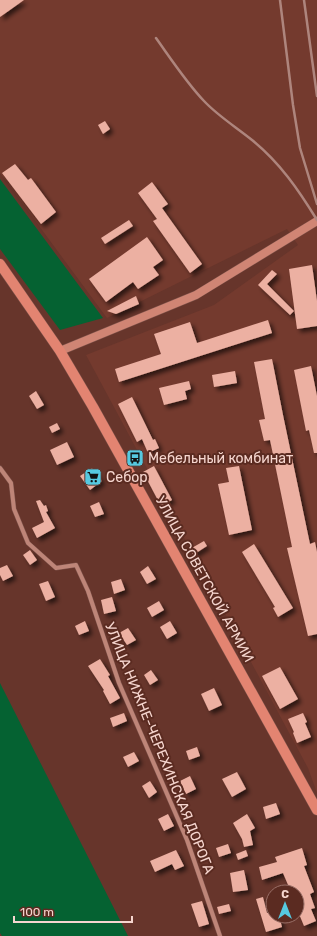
<svg xmlns="http://www.w3.org/2000/svg" width="317" height="936" viewBox="0 0 317 936" font-family="Rubik,sans-serif">
<defs>
<filter id="shadow"><feDropShadow dx="3.5" dy="3.5" stdDeviation="2" flood-color="#0009"/></filter>
</defs>
<rect width="100%" height="100%" fill="#67352b"/>
<!-- built -->
<polygon fill="#743a2e" points="0,0 317,0 317,793 308,768 86,355 214,305 298,245 287,229 107,318 0,173"/>
<!-- green -->
<g fill="#056232">
<polygon points="0,179 103,318 60,330 0,249"/>
<polygon points="0,683 128,936 2,936 0,933"/>
</g>
<!-- building -->
<g fill="#ecb0a2" filter="url(#shadow)">
<polygon points="0,0 24,0 0,17"/>
<polygon points="105,121 110,129 103,134 98,125"/>
<polygon points="15,164 28,180 31,178 56,212 41,224 2,173"/>
<polygon points="152,182 168,204 162,208 202,264 190,273 153,221 157,219 138,193"/>
<polygon points="129,220 133,226 105,244 101,238"/>
<polygon points="147,237 163,260 153,267 159,275 138,289 133,282 106,302 89,279"/>
<polygon points="312,265 317,301 317,326 297,329 289,269"/>
<polygon points="272,270 277,274 267,284 294,311 290,315 258,285"/>
<polygon points="136,296 139,304 116,314 107,311"/>
<polygon points="268,320 272,333 119,382 115,369 161,354 154,334 190,322 197,343"/>
<polygon points="272,359 283,415 310,544 315,542 317,552 317,634 308,636 287,548 292,547 270,440 264,441 259,420 265,419 254,362"/>
<polygon points="311,366 317,396 317,453 314,453 309,430 306,431 294,370"/>
<polygon points="235,371 237,383 214,387 212,375"/>
<polygon points="189,381 191,389 185,391 187,399 164,405 159,388"/>
<polygon points="36,391 44,405 37,409 29,396"/>
<polygon points="132,397 153,440 155,439 159,448 148,453 142,439 137,442 118,404"/>
<polygon points="57,423 60,429 52,433 49,427"/>
<polygon points="67,442 74,457 57,465 50,450"/>
<polygon points="154,466 172,500 161,506 143,472"/>
<polygon points="239,466 252,530 229,535 218,484 229,482 226,468"/>
<polygon points="92,468 102,481 90,490 80,476"/>
<polygon points="40,500 44,506 46,505 48,511 46,512 55,528 37,538 32,528 44,522 36,501"/>
<polygon points="99,502 104,514 95,517 90,506"/>
<polygon points="204,541 207,546 193,555 190,549"/>
<polygon points="254,544 293,608 278,617 273,608 275,607 242,552"/>
<polygon points="30,550 37,560 30,565 23,555"/>
<polygon points="7,565 13,576 3,581 0,575 0,568"/>
<polygon points="148,566 156,579 147,584 140,572"/>
<polygon points="121,579 125,590 114,594 111,582"/>
<polygon points="48,581 55,597 46,601 39,584"/>
<polygon points="112,597 116,611 104,614 101,600"/>
<polygon points="159,601 164,610 152,617 147,608"/>
<polygon points="85,621 89,631 79,635 75,626"/>
<polygon points="170,621 177,633 167,639 160,627"/>
<polygon points="128,628 136,640 127,645 119,633"/>
<polygon points="100,659 110,675 108,676 120,698 110,704 103,691 104,690 88,666"/>
<polygon points="280,667 298,699 280,709 262,676"/>
<polygon points="151,670 158,680 150,685 144,675"/>
<polygon points="214,688 222,705 209,711 201,694"/>
<polygon points="124,713 127,721 113,727 110,718"/>
<polygon points="303,713 307,722 305,723 311,737 297,743 293,733 294,732 288,719"/>
<polygon points="197,747 200,756 189,760 186,751"/>
<polygon points="134,752 139,761 128,767 123,757"/>
<polygon points="237,772 246,789 232,797 222,779"/>
<polygon points="190,776 196,789 186,794 180,781"/>
<polygon points="150,781 157,792 149,798 142,786"/>
<polygon points="276,803 280,814 266,819 263,807"/>
<polygon points="168,814 174,826 164,831 158,819"/>
<polygon points="247,814 255,828 250,831 253,845 244,847 242,839 233,823"/>
<polygon points="228,844 231,853 219,857 216,848"/>
<polygon points="302,848 307,865 304,866 314,892 310,894 315,908 311,909 316,921 304,926 297,909 297,892 291,892 283,873 262,880 259,867 277,862 275,857"/>
<polygon points="176,850 184,866 175,870 172,864 155,872 150,861"/>
<polygon points="246,850 248,856 238,860 236,854"/>
<polygon points="244,870 248,890 233,892 230,873"/>
<polygon points="263,897 267,913 273,912 273,916 279,916 282,927 266,932 256,899"/>
<polygon points="202,901 209,924 199,927 191,904"/>
<polygon points="229,904 231,911 219,914 217,907"/>
</g>
<g fill="none" stroke-linecap="round" stroke-linejoin="round">
<defs>
<polyline id="street" points="0,468 11,483 14,509 28,543 56,568 76,565 88,591 119,683 187,840 220,936"/>
<polyline id="secondary" points="60,351 196,295 317,221"/>
<polyline id="primary" points="0,264 60,351 93,407 317,810"/>
</defs>
<!-- street casing -->
<use href="#street" stroke="#7e534b" stroke-width="5"/>
<!-- secondary casing -->
<use href="#secondary" stroke="#7e534b" stroke-width="9"/>
<!-- primary casing -->
<use href="#primary" stroke="#7e534b" stroke-width="11"/>
<!-- street -->
<use href="#street" stroke="#be8578" stroke-width="4"/>
<!-- secondary -->
<use href="#secondary" stroke="#d08574" stroke-width="8"/>
<!-- primary -->
<use href="#primary" stroke="#e38471" stroke-width="10"/>
<!-- rail -->
<g stroke="#ae857d" stroke-width="2.5">
<polyline points="280,0 293,105 300,148 317,204"/>
<polyline points="304,0 317,96"/>
<path d="M156 38C171 59 186 82 204 101 218 116 236 127 252 140 280 163 298 189 317 220"/>
</g>
</g>
<!-- icons -->
<defs>
<symbol id="bus-square" viewBox="-11 -11 22 22"><rect x="-9" y="-9" width="18" height="18" rx="4" fill="#56c9e0" stroke="#5b2b21"/><path d="M-5-6H5V4H4V6H2V4H-2V6H-4V4H-5ZM-3.5-4V0h7V-4ZM-3.5 1.2v1.5H-2V1.2ZM2 1.2v1.5H3.5V1.2Z" fill="#111"/></symbol>
<symbol id="supermarket-square" viewBox="-11 -11 22 22"><rect x="-9" y="-9" width="18" height="18" rx="4" fill="#56c9e0" stroke="#5b2b21"/><path d="M-6-5.5h2.5l.6 2H6L4.5 2H-2.5L-4.4-4H-6ZM-1.5 3.2a1.3 1.3 0 1 0 .1 0ZM3 3.2a1.3 1.3 0 1 0 .1 0Z" fill="#111"/></symbol>
</defs>
<g fill-rule="evenodd">
<use href="#bus-square" x="125" y="448" width="20" height="20"/>
<use href="#supermarket-square" x="83" y="467" width="20" height="20"/>
</g>
<g text-anchor="middle" stroke-width="4" stroke-linejoin="round" paint-order="stroke">
<!-- poi labels -->
<g font-size="14" fill="#f6d6cf" stroke="#5b2b21" text-anchor="start">
<text x="148" y="463">Мебельный комбинат</text>
<text x="106" y="482">Себор</text>
</g>
<!-- street labels -->
<g font-size="14" fill="#f6d6cf" stroke="#5b2b21">
<text transform="translate(205 579) rotate(61)" y="5">УЛИЦА СОВЕТСКОЙ АРМИИ</text>
<text transform="translate(160 748) rotate(68)" y="5">УЛИЦА НИЖНЕ-ЧЕРЕХИНСКАЯ ДОРОГА</text>
</g>
</g>
<!-- north arrow -->
<g transform="translate(285 904)"><circle r="19" fill="#5b2b21" stroke="#996f67"/>
<path d="M0-3L7 15L0 10L-7 15Z" fill="#56c9e0"/>
<text y="-6" font-size="11" font-weight="bold" text-anchor="middle" fill="#f6d6cf">С</text>
</g>
<!-- scale -->
<path d="M14 916v6h118v-6" fill="none" stroke="#f6d6cf" stroke-width="2"/>
<text x="20" y="916" font-size="12" fill="#f6d6cf" stroke="#5b2b21" stroke-width="3" paint-order="stroke">100 m</text>
</svg>
